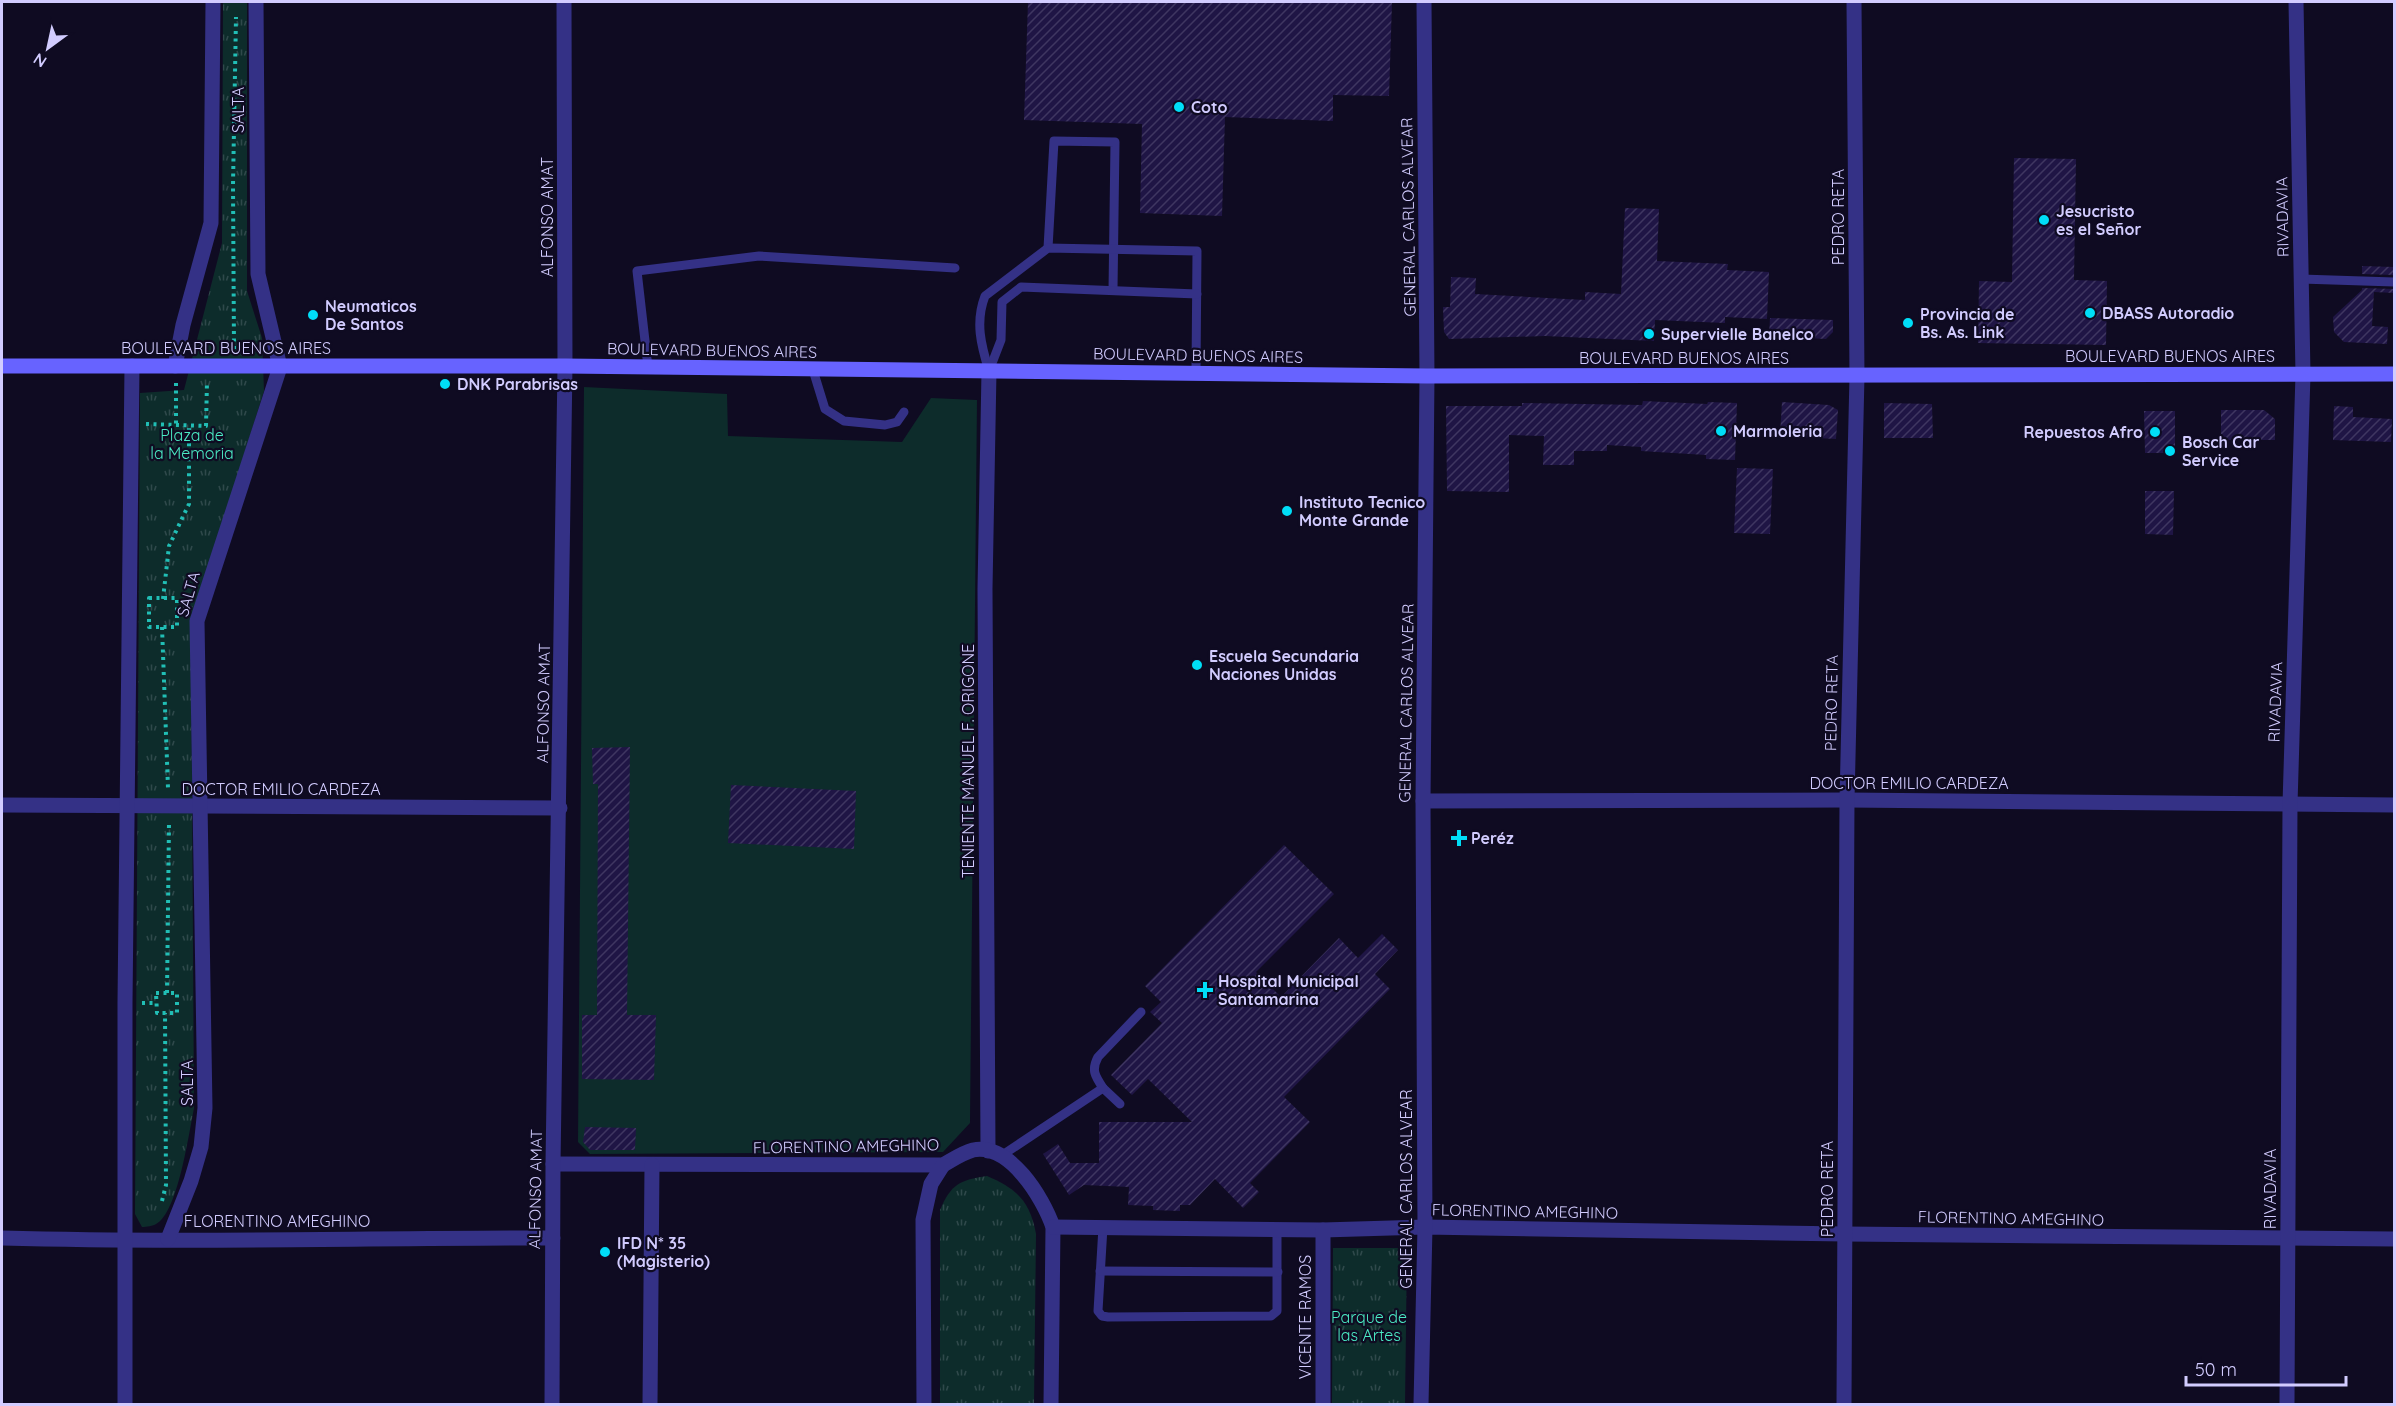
<svg xmlns="http://www.w3.org/2000/svg" width="2396" height="1406" viewBox="0 0 2396 1406" font-family="Quicksand,sans-serif">
<defs>
<pattern id="park-tufts" width="24" height="20" patternUnits="userSpaceOnUse" patternTransform="scale(1.5)"><rect width="24" height="20" fill="#0d2c2b"/><path d="M3 7l-1-3M5 7V3M7 7l1-3M15 17l-1-3M17 17v-4M19 17l1-3" fill="none" stroke="#2f494b"/></pattern>
<pattern id="building-hatch" width="6" height="6" patternUnits="userSpaceOnUse" patternTransform="scale(1.5)"><rect width="6" height="6" fill="#1f1545"/><path d="M-1 1l2-2M0 6l6-6M5 7l2-2" fill="none" stroke="#3f3661"/></pattern>
</defs>
<rect width="100%" height="100%" fill="#0f0b22"/>
<!-- park -->
<g fill="url(#park-tufts)">
<path d="M223 2H247V291L262 338 264 391 191 622 194 1108C189 1132 178 1213 156 1224 153 1226 146 1227 142 1227L135 1214 140 393 184 390 222 243Z"/>
<path d="M987 1176C1017 1189 1030 1201 1036 1234L1034 1404H940V1210C951 1184 960 1180 987 1176Z"/>
<polygon points="1333,1248 1407,1248 1405,1404 1332,1404"/>
</g>
<!-- garden -->
<polygon fill="#0d2c2b" points="584,387 727,394 728,436 902,442 931,398 977,400 970,1123 943,1152 590,1154 578,1142"/>
<!-- building -->
<g fill="url(#building-hatch)">
<polygon points="1028,2 1392,2 1389,96 1333,95 1333,121 1225,117 1222,216 1140,213 1142,124 1024,120"/>
<polygon points="2014,158 2076,159 2074,280 2107,281 2106,345 1978,343 1979,281 2012,282"/>
<polygon points="1625,208 1659,209 1657,261 1728,264 1727,270 1769,272 1767,319 1725,317 1725,323 1655,320 1654,341 1545,336 1449,339 1444,332 1443,307 1450,307 1451,277 1476,278 1475,294 1585,300 1585,292 1621,294"/>
<polygon points="2362,266 2394,267 2394,275 2362,274"/>
<polygon points="2362,288 2394,289 2394,293 2374,292 2372,326 2388,327 2387,344 2344,342 2334,332 2333,317 2362,290"/>
<polygon points="1770,318 1833,320 1833,332 1826,339 1769,336"/>
<polygon points="1643,401 1707,404 1708,402 1737,403 1735,460 1706,459 1706,455 1641,451 1641,447 1607,445 1607,451 1574,451 1574,465 1543,465 1544,436 1509,435 1509,492 1447,491 1446,406 1522,406 1522,403 1642,405"/>
<polygon points="1782,402 1829,405 1838,410 1836,439 1780,436"/>
<polygon points="1884,403 1932,404 1933,438 1884,438"/>
<polygon points="2334,406 2353,407 2353,417 2392,419 2391,442 2333,440"/>
<polygon points="2221,410 2264,410 2275,419 2275,440 2221,440"/>
<polygon points="2144,411 2175,411 2175,453 2145,453"/>
<polygon points="1737,468 1773,469 1770,534 1734,533"/>
<polygon points="2145,491 2174,491 2173,535 2145,534"/>
<polygon points="630,747 627,1015 656,1015 654,1080 582,1079 582,1015 597,1015 598,784 593,784 592,748"/>
<polygon points="731,785 856,791 854,849 728,843"/>
<polygon points="1284,845 1334,894 1256,972 1281,997 1339,938 1358,958 1382,934 1398,950 1375,974 1390,989 1284,1097 1310,1122 1250,1183 1259,1192 1243,1208 1215,1179 1190,1205 1180,1205 1180,1211 1153,1210 1153,1206 1128,1205 1129,1187 1084,1185 1069,1195 1043,1154 1058,1144 1070,1163 1099,1163 1099,1122 1192,1122 1148,1079 1132,1095 1111,1075 1162,1023 1150,1012 1161,1002 1145,986"/>
<polygon points="585,1127 636,1128 635,1150 590,1150 583,1142"/>
</g>
<g fill="none" stroke-linecap="round" stroke-linejoin="round">
<!-- path -->
<g stroke="#21beb5" stroke-width="4" stroke-dasharray="3 4.5" stroke-linecap="butt">
<polyline points="234,349 233,185 236,17"/>
<polyline points="176,383 176,424"/>
<polyline points="146,424 206,426 207,382"/>
<rect x="149" y="598" width="28" height="29"/>
<polyline points="163,599 169,546 189,504 189,425"/>
<polyline points="162,627 168,788"/>
<polygon points="156,993 177,993 177,1013 157,1013"/>
<polyline points="167,993 169,823"/>
<polyline points="142,1003 157,1003"/>
<polyline points="162,1201 166,1185 165,1013"/>
</g>
<!-- service -->
<g stroke="#343186" stroke-width="9">
<polyline points="1048,248 1054,141 1115,142 1113,290"/>
<polyline points="2301,279 2394,282"/>
<polyline points="648,367 637,271 759,256 955,268"/>
<polyline points="813,370 825,409 844,421 885,425 897,422 904,412"/>
<path d="M989 371C981 345 975 322 985 296L1048 248 1197 251 1196 372"/>
<polyline points="989,371 1001,340 1002,302 1021,287 1197,294"/>
<polyline points="1103,1088 1120,1104"/>
<path d="M1001 1156 1103 1088C1095 1076 1091 1070 1098 1057L1141 1012"/>
<polyline points="1103,1227 1098,1311 1102,1316 1108,1317 1271,1316 1277,1311 1277,1229"/>
<polyline points="1100,1271 1278,1272"/>
</g>
<!-- minor -->
<g stroke="#343186" stroke-width="15">
<polyline points="175,366 183,325 211,223 213,2"/>
<polyline points="1423,801 1847,800 2394,805"/>
<polyline points="2,805 560,808"/>
<polyline points="988,1151 985,589 989,371"/>
<path d="M553 1164 943 1165C952 1160 962 1153 973 1150 1010 1143 1043 1198 1053 1227L1051 1404"/>
<polyline points="1053,1227 1323,1230 1425,1227 1845,1234 2394,1239"/>
<polyline points="1323,1230 1323,1404"/>
<path d="M2 1238C185 1243 369 1238 553 1238"/>
<polyline points="168,1239 191,1181 201,1147 205,1108 197,621 280,367 258,274 256,2"/>
<polyline points="125,1404 125,1003 132,366"/>
<polyline points="552,1404 553,1164 565,366 564,2"/>
<polyline points="650,1404 652,1165"/>
<polyline points="924,1404 923,1220 931,1184 943,1165"/>
<polyline points="1844,1404 1847,800 1857,376 1854,2"/>
<polyline points="2287,1404 2290,804 2303,374 2296,2"/>
</g>
<!-- tertiary -->
<polyline stroke="#343186" stroke-width="15" points="1421,1404 1425,1227 1423,801 1427,376 1424,2"/>
<!-- secondary -->
<polyline stroke="#6763ff" stroke-width="15" points="2,366 565,366 1427,376 2394,374"/>
</g>
<!-- markers -->
<g fill="#00ddf7" stroke="#0f0b22" stroke-width="2">
<circle cx="1179" cy="107" r="6"/>
<circle cx="2044" cy="220" r="6"/>
<circle cx="2090" cy="313" r="6"/>
<circle cx="313" cy="315" r="6"/>
<circle cx="1908" cy="323" r="6"/>
<circle cx="1649" cy="334" r="6"/>
<circle cx="445" cy="384" r="6"/>
<circle cx="1721" cy="431" r="6"/>
<circle cx="2155" cy="432" r="6"/>
<circle cx="2170" cy="451" r="6"/>
<circle cx="1287" cy="511" r="6"/>
<circle cx="1197" cy="665" r="6"/>
<path d="M1456 829h6v6h6v6h-6v6h-6v-6h-6v-6h6z"/>
<path d="M1202 981h6v6h6v6h-6v6h-6v-6h-6v-6h6z"/>
<circle cx="605" cy="1252" r="6"/>
</g>
<g text-anchor="middle" stroke-width="4.5" stroke-linejoin="round" paint-order="stroke">
<!-- poi labels -->
<g font-size="16" font-weight="bold" fill="#d2ccff" stroke="#0f0b22" text-anchor="start">
<text x="1191" y="113">Coto</text>
<text x="2056" y="217">Jesucristo<tspan x="2056" dy="18">es el Señor</tspan></text>
<text x="325" y="312">Neumaticos<tspan x="325" dy="18">De Santos</tspan></text>
<text x="2102" y="319">DBASS Autoradio</text>
<text x="1920" y="320">Provincia de<tspan x="1920" dy="18">Bs. As. Link</tspan></text>
<text x="1661" y="340">Supervielle Banelco</text>
<text x="457" y="390">DNK Parabrisas</text>
<text x="1733" y="437">Marmoleria</text>
<text x="2143" y="438" text-anchor="end">Repuestos Afro</text>
<text x="2182" y="448">Bosch Car<tspan x="2182" dy="18">Service</tspan></text>
<text x="1299" y="508">Instituto Tecnico<tspan x="1299" dy="18">Monte Grande</tspan></text>
<text x="1209" y="662">Escuela Secundaria<tspan x="1209" dy="18">Naciones Unidas</tspan></text>
<text x="1471" y="844">Peréz</text>
<text x="1218" y="987">Hospital Municipal<tspan x="1218" dy="18">Santamarina</tspan></text>
<text x="617" y="1249">IFD N* 35<tspan x="617" dy="18">(Magisterio)</tspan></text>
</g>
<!-- street labels -->
<g font-size="16" fill="#d2ccff" stroke="#0f0b22">
<text transform="translate(238 110) rotate(-90)" y="6">SALTA</text>
<text transform="translate(547 217) rotate(-90)" y="6">ALFONSO AMAT</text>
<text transform="translate(1408 217) rotate(-91)" y="6">GENERAL CARLOS ALVEAR</text>
<text transform="translate(1838 217) rotate(-90)" y="6">PEDRO RETA</text>
<text transform="translate(2282 217) rotate(-91)" y="6">RIVADAVIA</text>
<text x="226" y="354">BOULEVARD BUENOS AIRES</text>
<text transform="translate(712 350) rotate(1)" y="6">BOULEVARD BUENOS AIRES</text>
<text transform="translate(1198 355) rotate(1)" y="6">BOULEVARD BUENOS AIRES</text>
<text x="2170" y="362">BOULEVARD BUENOS AIRES</text>
<text x="1684" y="364">BOULEVARD BUENOS AIRES</text>
<text transform="translate(188 594) rotate(-74)" y="6">SALTA</text>
<text transform="translate(2275 702) rotate(-88)" y="6">RIVADAVIA</text>
<text transform="translate(543 703) rotate(-89)" y="6">ALFONSO AMAT</text>
<text transform="translate(1406 703) rotate(-89)" y="6">GENERAL CARLOS ALVEAR</text>
<text transform="translate(1831 703) rotate(-89)" y="6">PEDRO RETA</text>
<text transform="translate(968 761) rotate(-90)" y="6">TENIENTE MANUEL F. ORIGONE</text>
<text x="1909" y="789">DOCTOR EMILIO CARDEZA</text>
<text x="281" y="795">DOCTOR EMILIO CARDEZA</text>
<text transform="translate(187 1083) rotate(-90)" y="6">SALTA</text>
<text transform="translate(846 1146) rotate(-1)" y="6">FLORENTINO AMEGHINO</text>
<text transform="translate(535 1189) rotate(-89)" y="6">ALFONSO AMAT</text>
<text transform="translate(1406 1189) rotate(-90)" y="6">GENERAL CARLOS ALVEAR</text>
<text transform="translate(1827 1189) rotate(-90)" y="6">PEDRO RETA</text>
<text transform="translate(2270 1189) rotate(-90)" y="6">RIVADAVIA</text>
<text transform="translate(1525 1211) rotate(1)" y="6">FLORENTINO AMEGHINO</text>
<text transform="translate(2011 1218) rotate(1)" y="6">FLORENTINO AMEGHINO</text>
<text x="277" y="1227">FLORENTINO AMEGHINO</text>
<text transform="translate(1305 1317) rotate(-90)" y="6">VICENTE RAMOS</text>
</g>
<!-- park labels -->
<g font-size="16" fill="#4bebc4" stroke="#0f0b22">
<text x="192" y="441">Plaza de<tspan x="192" dy="18">la Memoria</tspan></text>
<text x="1369" y="1323">Parque de<tspan x="1369" dy="18">las Artes</tspan></text>
</g>
</g>
<!-- border -->
<rect width="2396" height="1406" fill="none" stroke="#d2ccff" stroke-width="6"/>
<!-- north arrow -->
<g transform="translate(48 48) rotate(213)" stroke="#0f0b22" stroke-width="4.5" paint-order="stroke">
<path d="M0-4.5L10 22L0 15L-10 22Z" fill="#d2ccff"/>
<text y="-9" font-size="16" font-weight="bold" text-anchor="middle" fill="#d2ccff">N</text>
</g>
<!-- scale -->
<path d="M2186 1376v9h160v-9" fill="none" stroke="#d2ccff" stroke-width="3"/>
<text x="2195" y="1376" font-size="18" fill="#d2ccff" stroke="#0f0b22" stroke-width="4.5" paint-order="stroke">50 m</text>
</svg>
